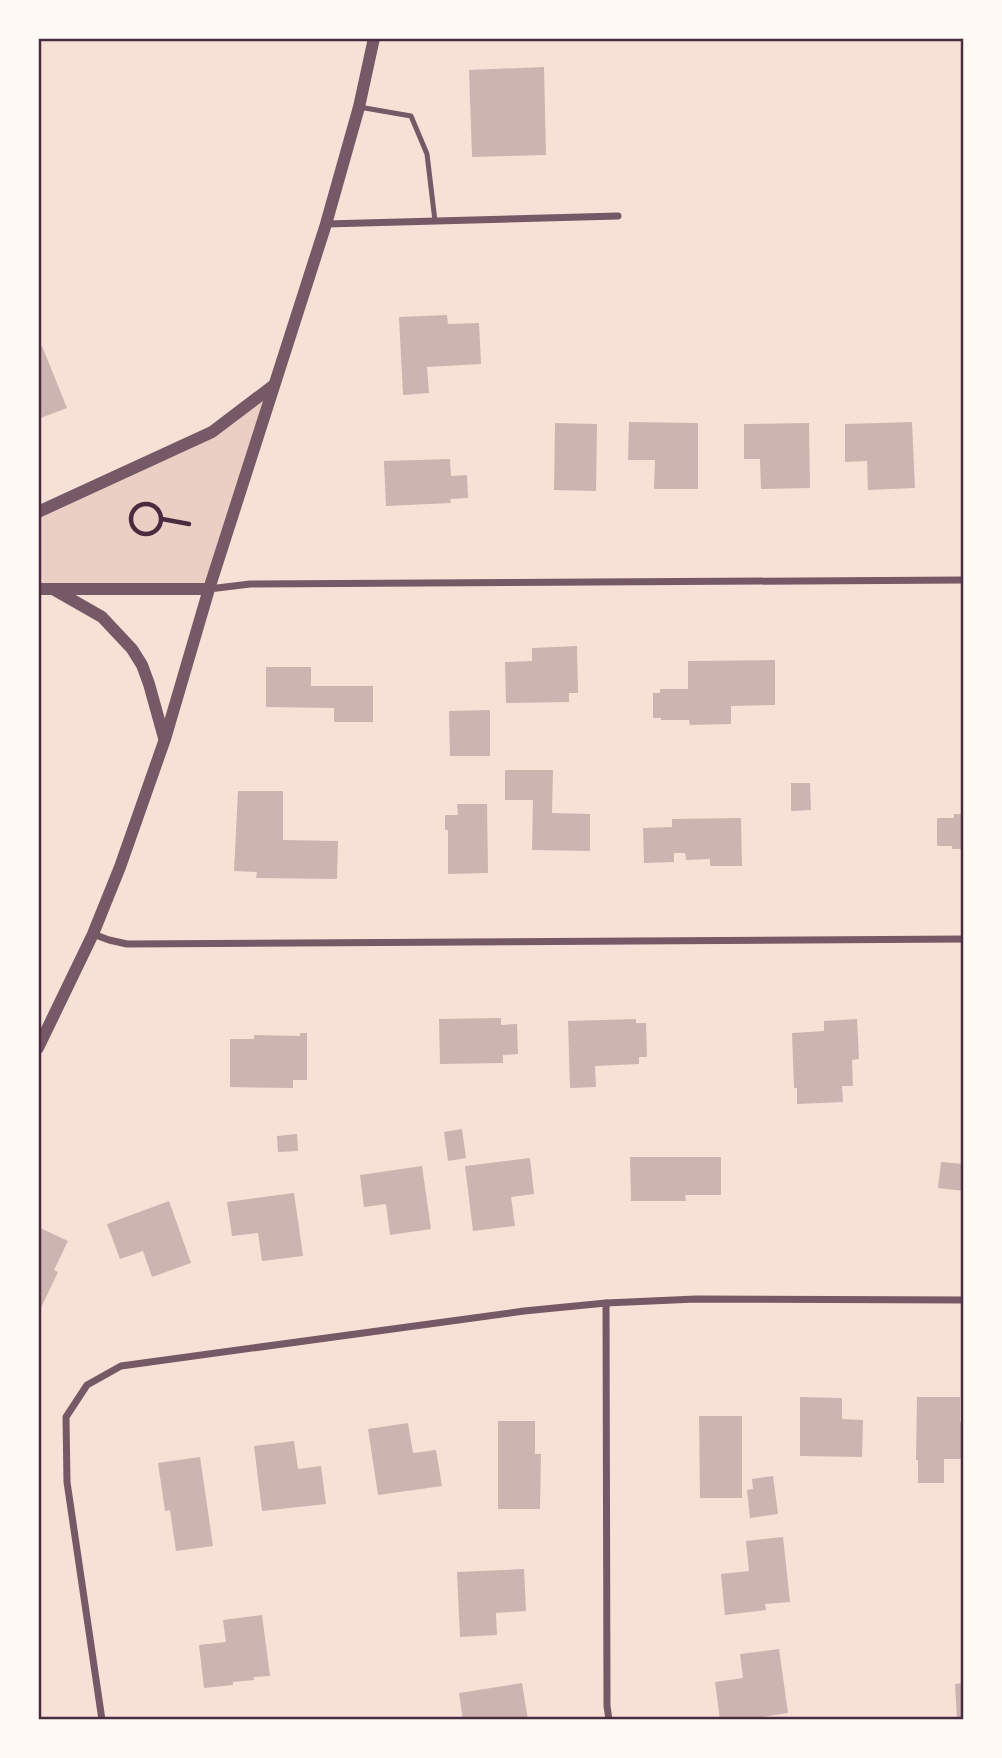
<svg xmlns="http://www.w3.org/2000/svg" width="1002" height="1758" viewBox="0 0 1002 1758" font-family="Overpass,sans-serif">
<rect width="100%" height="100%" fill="#f7e1d7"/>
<!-- green -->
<polygon fill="#ebcfc5" points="271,390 208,586 39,587 38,514 211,436"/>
<!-- building -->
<g fill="#ccb4b1">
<polygon points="544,67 546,155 472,157 469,70"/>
<polygon points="447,315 448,324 479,323 481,364 427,367 429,393 403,395 399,317"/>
<polygon points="42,346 67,408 38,419 38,347"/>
<polygon points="629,422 698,423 698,489 654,489 655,460 628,460"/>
<polygon points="912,422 915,488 868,490 867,461 845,462 845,424"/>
<polygon points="555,423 597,424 596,491 554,490"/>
<polygon points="809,423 810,488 761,489 760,459 744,459 744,424"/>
<polygon points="450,459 451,476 467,475 468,498 450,499 451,503 386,506 384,461"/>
<polygon points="577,646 578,693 569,693 569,702 506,703 505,662 532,661 532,648"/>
<polygon points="775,660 775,705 731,706 731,724 690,725 689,720 661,720 661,718 653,718 653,693 660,693 660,689 688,689 688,661"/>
<polygon points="266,667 311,667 311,686 373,686 373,722 334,722 334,708 266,707"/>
<polygon points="490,710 490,756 450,756 449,711"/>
<polygon points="505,770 553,770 552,813 590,814 590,851 532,850 533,800 505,800"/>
<polygon points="791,783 810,783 811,810 791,811"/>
<polygon points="238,791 283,791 283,840 338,841 337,879 256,878 257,872 234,871"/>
<polygon points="457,804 487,804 488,873 448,874 448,830 445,830 445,815 458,815"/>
<polygon points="954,814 964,814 964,849 952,849 952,846 937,846 937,818 954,818"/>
<polygon points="741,818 742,866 710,866 710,859 686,860 685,853 674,853 674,862 644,863 643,828 672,827 672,819"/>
<polygon points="501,1018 501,1025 517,1024 518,1054 503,1055 503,1063 440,1064 439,1019"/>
<polygon points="636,1019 636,1023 646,1023 647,1057 639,1057 639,1064 595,1066 596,1087 570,1088 568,1021"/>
<polygon points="857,1019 859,1059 852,1060 853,1086 842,1086 843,1102 797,1104 797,1088 794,1088 792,1033 824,1031 824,1021"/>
<polygon points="300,1033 307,1033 307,1080 293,1080 293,1088 230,1087 230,1039 254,1039 254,1035 300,1036"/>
<polygon points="462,1129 466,1158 448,1161 444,1132"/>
<polygon points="297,1134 298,1151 278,1152 277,1136"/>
<polygon points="630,1157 721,1157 721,1195 685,1195 686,1201 631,1201"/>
<polygon points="530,1158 534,1194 511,1197 515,1226 473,1231 465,1166"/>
<polygon points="941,1162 964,1164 964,1191 938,1188"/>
<polygon points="422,1166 431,1229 390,1235 386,1204 364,1207 360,1175"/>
<polygon points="294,1193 303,1256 262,1261 258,1233 232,1236 227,1202"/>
<polygon points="169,1201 191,1263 152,1277 143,1251 120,1259 107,1224"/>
<polygon points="38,1227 68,1241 54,1270 58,1272 38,1314"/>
<polygon points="800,1397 842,1398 842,1419 863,1420 862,1457 800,1456"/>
<polygon points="917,1397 960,1397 960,1422 964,1422 964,1459 944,1459 944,1483 918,1483 918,1460 916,1460"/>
<polygon points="699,1416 742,1416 742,1498 700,1498"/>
<polygon points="498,1421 535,1421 535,1454 541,1454 540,1509 498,1509"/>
<polygon points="408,1423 413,1453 436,1450 442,1486 378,1495 368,1429"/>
<polygon points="294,1441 298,1469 321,1466 326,1504 262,1511 254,1446"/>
<polygon points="200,1457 213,1546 176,1551 170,1510 165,1511 158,1463"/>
<polygon points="773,1476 778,1514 750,1518 747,1490 753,1489 752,1479"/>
<polygon points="783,1537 790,1602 765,1604 766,1610 725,1615 721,1574 749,1571 746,1541"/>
<polygon points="524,1569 526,1611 496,1613 497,1635 460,1637 457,1572"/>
<polygon points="262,1615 270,1676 254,1677 254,1680 233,1682 233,1685 204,1688 199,1645 226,1642 223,1620"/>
<polygon points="779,1649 788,1713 742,1720 720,1720 715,1682 743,1678 740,1654"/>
<polygon points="522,1683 528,1720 463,1720 459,1693"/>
<polygon points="964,1683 964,1720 957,1720 955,1684"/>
</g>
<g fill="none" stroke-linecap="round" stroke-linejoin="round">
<!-- path -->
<g stroke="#4a2c40" stroke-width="4.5">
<circle cx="146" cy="519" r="15"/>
<polyline points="162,519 189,524"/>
</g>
<!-- service -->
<polyline stroke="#755966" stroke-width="5" points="359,107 411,116 427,154 435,221"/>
<!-- minor -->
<g stroke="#755966" stroke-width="7">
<polyline points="326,224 618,216"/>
<polyline points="209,589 250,584 964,580"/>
<polyline points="93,934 109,940 127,944 964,939"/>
<polyline points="606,1303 607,1706 609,1720"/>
<polyline points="102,1720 67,1482 66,1417 87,1385 121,1366 524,1311 606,1303 696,1299 964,1300"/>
</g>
<!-- tertiary -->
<g stroke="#755966" stroke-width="12">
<polyline points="38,512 212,432 274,385"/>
<polyline points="38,589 209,589"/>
<polyline points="53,589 102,617 132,649 142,665 149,684 164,738"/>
<polyline points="38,1048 93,934 120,867 165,739 209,589 326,224 359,107 374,38"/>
</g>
</g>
<!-- border -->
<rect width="1002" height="1758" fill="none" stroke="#fffaf5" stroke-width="80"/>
<rect x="40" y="40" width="922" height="1678" fill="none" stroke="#4a2c40" stroke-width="2.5"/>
</svg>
